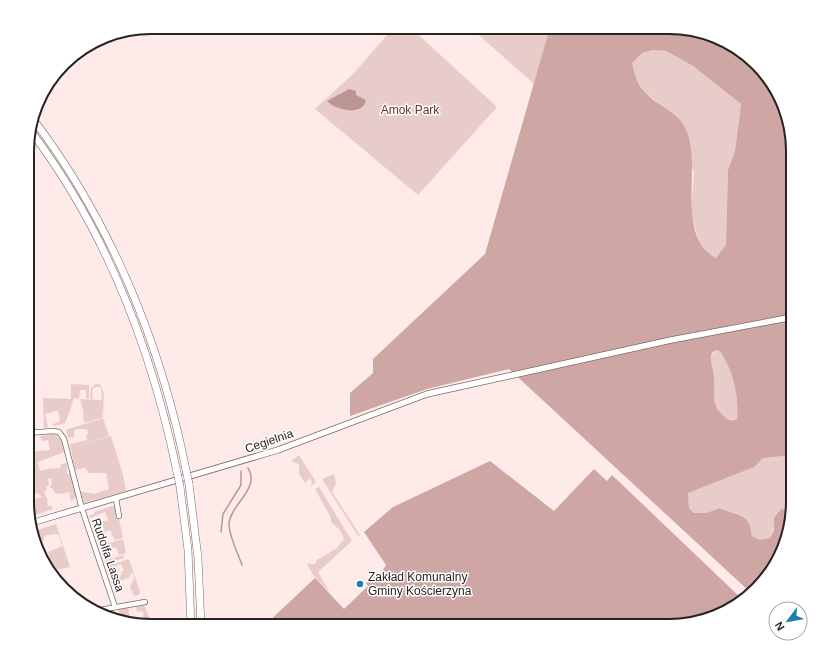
<svg xmlns="http://www.w3.org/2000/svg" width="820" height="653" viewBox="0 0 820 653" font-family="Arial,sans-serif">
<rect width="100%" height="100%" fill="#feeae8"/>
<!-- green -->
<g fill="#e8ccca">
<polygon points="394,27 410,27 497,107 418,195 315,109 354,73"/>
<polygon points="470,27 550,27 534,84"/>
<polygon points="653,50 666,51 693,66 741,104 735,151 728,170 726,246 716,258 707,253 699,242 691,213 694,172 659,104 644,91 636,78 631,63 642,53"/>
<path d="M716 350 720 351C733 371 739 395 737 419 728 423 716 413 714 403 713 396 714 388 714 381 714 373 712 364 711 356Z"/>
<path d="M71 384 89 385V398L86 399V390H80L79 399 74 398C73 401 66 423 64 425V422L63 424 53 426V424L59 422 60 419 58 411H53V412L45 414 48 427 44 428 43 398 71 399Z"/>
<polygon points="96,384 101,385 104,394 103,414 100,402 102,397 101,387 94,387 92,391 93,399 90,399 91,388"/>
<polygon points="80,399 100,400 103,417 84,423 83,415 84,414"/>
<polygon points="103,418 109,436 73,447 111,436 123,475 126,491 84,503 80,491 94,494 109,489 106,473 89,473 85,468 75,470 70,444 87,440 86,435 88,434 87,429 77,429 74,431 74,437 68,438 66,430"/>
<polygon points="54,434 61,440 64,452 38,462 40,471 53,468 53,469 60,468 61,464 67,463 67,474 70,473 77,496 71,502 69,492 62,494 55,493 53,489 49,487 52,485 51,478 48,479 49,485 46,487 47,490 44,492 46,497 47,497 48,506 51,505 53,509 29,517 27,505 31,504 29,498 35,499 42,497 38,493 32,495 27,484 27,478 31,477 27,478 27,455 28,461 29,452 50,450 48,440 42,441 40,436"/>
<polygon points="299,455 316,482 311,486 312,482 310,478 305,483 299,474 299,464 291,461"/>
<path d="M784 456 793 463V510L781 509 770 538 760 540 752 536C749 511 738 517 720 508L706 513H694L689 508 688 493 753 467 763 458Z"/>
<polygon points="334,474 336,483 332,492 360,535 358,536 322,479"/>
<polygon points="319,487 352,541 318,572 330,593 314,576 307,564 315,564 317,560 337,548 344,539 340,530 331,522 331,518 315,489"/>
<polygon points="116,505 123,538 115,540 110,530 96,535 95,532 104,529 102,522 108,520 105,512 90,518 89,516 94,514 94,512"/>
<polygon points="56,524 70,567 51,571 42,559 49,558 48,552 62,546 59,535 55,534 44,536 44,540 40,541 38,530"/>
<polygon points="123,539 126,553 119,555 116,547 105,549 105,547 100,548 100,546"/>
<polygon points="105,555 108,560 123,555 124,558 114,561 115,564 129,559 140,592 139,595 134,596 130,587 134,578 133,573 130,575 130,577 112,584 110,578 122,575 121,572 124,571 121,564 113,567 115,574 109,576 103,556"/>
<polygon points="143,605 145,606 152,626 141,625 144,625 143,611 137,612 136,607"/>
<polygon points="128,607 131,623 122,621 120,614 122,613 119,613 118,609"/>
</g>
<!-- forest -->
<g fill="#cea7a4" fill-rule="evenodd">
<path d="M550 27H677L716 36 751 58 780 96 793 151V463L784 456 763 458 754 467 688 493 689 508 694 513H706L720 508C738 517 749 511 752 536L760 540 770 538 774 530V518L781 509 793 510 783 550 762 584 750 592 509 369 427 389 350 416V393L373 373V359L485 254ZM653 50 666 51 693 66 741 104 735 151 728 170 726 245 716 258C677 238 699 174 689 138 682 110 660 110 644 91 637 83 634 73 632 63L642 53ZM716 350 720 351C733 371 739 395 737 419 732 421 730 421 726 418 710 406 715 396 714 379 714 371 711 364 711 357 711 353 713 352 716 350Z"/>
<polygon points="490,461 554,511 594,469 607,481 612,475 742,599 717,616 669,626 264,626 315,578 344,609 368,586 366,583 377,573 380,575 386,565 364,532 393,507"/>
</g>
<!-- water -->
<g fill="#bc9693">
<path d="M349 89 356 91V95L366 100C363 117 335 110 327 101Z"/>
<polygon points="28,344 35,350 35,363 30,362"/>
</g>
<g fill="none" stroke-linecap="round" stroke-linejoin="round">
<!-- stream -->
<g stroke="#bc9693" stroke-width="1.5">
<polyline points="221,532 223,514 241,485 241,471"/>
<path d="M242 565C238 553 229 537 229 524 230 505 261 488 248 468"/>
</g>
<defs>
<g id="minor">
<polyline points="27,433 53,431 59,432 64,439 82,509 115,607"/>
<polyline points="116,499 119,516"/>
<polyline points="32,523 34,536"/>
<polyline points="94,611 145,602"/>
</g>
<polyline id="tertiary" points="31,523 278,450 427,394 671,340 793,317"/>
<g id="primary">
<path d="M33 119C111 222 161 344 186 470"/>
<path d="M30 130C106 230 152 351 177 472"/>
<polyline points="189,484 198,558 201,626"/>
<polyline points="180,487 188,550 191,626"/>
</g>
</defs>
<!-- minor casing -->
<use href="#minor" stroke="#7c6b69" stroke-width="6"/>
<!-- tertiary casing -->
<use href="#tertiary" stroke="#7c6b69" stroke-width="7"/>
<!-- primary casing -->
<use href="#primary" stroke="#7c6b69" stroke-width="8"/>
<!-- minor -->
<use href="#minor" stroke="#fff" stroke-width="4.5"/>
<!-- tertiary -->
<use href="#tertiary" stroke="#fff" stroke-width="5.5"/>
<!-- primary -->
<use href="#primary" stroke="#fff" stroke-width="7"/>
<defs>
<g id="primary-bridge">
<polyline points="186,470 189,484"/>
<polyline points="177,472 180,487"/>
</g>
</defs>
<!-- primary-bridge casing -->
<use href="#primary-bridge" stroke="#7c6b69" stroke-width="8" stroke-linecap="butt"/>
<!-- primary-bridge -->
<use href="#primary-bridge" stroke="#fff" stroke-width="7"/>
</g>
<!-- markers -->
<circle fill="#1c7faa" stroke="#fff" stroke-width="1.5" cx="360" cy="584" r="4"/>
<g text-anchor="middle" stroke-width="3" stroke-linejoin="round" paint-order="stroke">
<!-- park labels -->
<g font-size="12" fill="#673230" stroke="#fff">
<text x="410" y="114">Amok Park</text>
</g>
<!-- street labels -->
<g font-size="12" fill="#292221" stroke="#fff">
<text transform="translate(269 441) rotate(-19)" y="4">Cegielnia</text>
<text transform="translate(108 555) rotate(71)" y="4">Rudolfa Lassa</text>
</g>
<!-- poi labels -->
<g font-size="12" fill="#292221" stroke="#fff" text-anchor="start">
<text x="368" y="581">Zakład Komunalny<tspan x="368" dy="14">Gminy Kościerzyna</tspan></text>
</g>
</g>
<!-- crop -->
<path d="M0 0H820V653H0ZM151 34H669A117 117 0 0 1 786 151V502A117 117 0 0 1 669 619H151A117 117 0 0 1 34 502V151A117 117 0 0 1 151 34Z" fill="#fff" fill-rule="evenodd"/>
<path fill="none" stroke="#292221" stroke-width="2" d="M151 34H669A117 117 0 0 1 786 151V502A117 117 0 0 1 669 619H151A117 117 0 0 1 34 502V151A117 117 0 0 1 151 34Z"/>
<!-- north arrow -->
<g transform="translate(788 621) rotate(238)"><circle r="19" fill="#ffffff" stroke="#a9a7a6"/>
<path d="M0-3L7 15L0 10L-7 15Z" fill="#1c7faa"/>
<text y="-6" font-size="11" font-weight="bold" text-anchor="middle" fill="#292221">N</text>
</g>
</svg>
